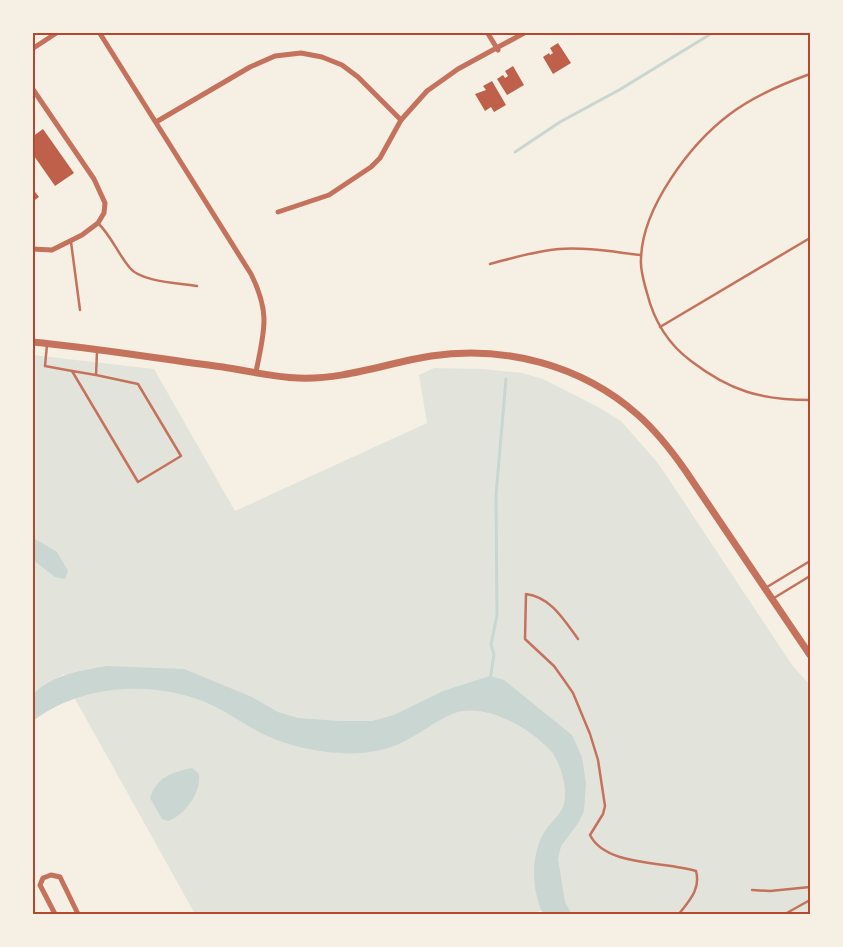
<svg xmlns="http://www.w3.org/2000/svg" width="843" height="947" viewBox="0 0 843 947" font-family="Roboto,sans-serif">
<rect width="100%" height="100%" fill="#f6efe4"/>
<!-- green -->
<polygon fill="#e2e4dc" points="33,355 154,369 235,511 427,423 419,375 434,368 483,369 522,373 543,379 600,408 621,421 657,462 672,484 792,665 810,685 810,914 572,914 565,903 531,914 195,914 74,697 64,674 33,694"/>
<!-- water -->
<g fill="#c9d6d2">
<polygon points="32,537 57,552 68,571 65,579 55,577 33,560"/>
<path d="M107 666 184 669 252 697 278 712 298 718 340 721H372L394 715 443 691 490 676 504 680 572 735 582 757 586 783 584 811 579 822 561 846 558 859 565 902 572 914H543C532 891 531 861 541 838 546 826 558 818 563 807 569 791 561 762 550 750 529 727 483 701 452 714 435 721 420 734 403 742 385 751 361 755 341 753 316 752 290 746 267 736 246 726 227 711 205 702 150 680 80 685 33 721V694C54 674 79 671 107 666Z"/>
<path d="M192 768 199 774C201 793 186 813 169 821L162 819 150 798C156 777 173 772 192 768Z"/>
</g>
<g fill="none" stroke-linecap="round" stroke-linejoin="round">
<!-- stream -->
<g stroke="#c9d6d2" stroke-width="3">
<polyline points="515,152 560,122 619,90 714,32"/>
<polyline points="490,680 494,654 491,645 497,615 496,495 506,379"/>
</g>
</g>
<!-- building -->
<g fill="#bf614a">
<polygon points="558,43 571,63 553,74 543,57 549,53 550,55 553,53 550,48"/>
<polygon points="513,66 524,85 507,95 497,79 503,75 505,78 508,76 505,71"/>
<polygon points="492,81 506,105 494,112 491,107 485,111 475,94 486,90 483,86"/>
<polygon points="43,129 74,173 55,186 32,153 32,137"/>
<polygon points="32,188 39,197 32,202"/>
</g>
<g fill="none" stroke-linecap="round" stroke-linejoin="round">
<!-- service -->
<g stroke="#c5725c" stroke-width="2.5">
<path d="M810 74C782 84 754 96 730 114 690 144 642 208 641 259 640 270 644 282 647 293 654 321 668 344 691 361 730 391 761 400 810 400"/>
<path d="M98 223C112 237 118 254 130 268 141 282 180 283 197 286"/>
<polyline points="71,242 80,310"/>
<path d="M490 264C513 258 535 251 559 249 586 247 614 252 641 255"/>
<polyline points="660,327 810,238"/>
<polyline points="47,345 45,366 72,371"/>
<polyline points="96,375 72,371 138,482 181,456 138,384 96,375 97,352"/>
<polyline points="767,587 810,561"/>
<polyline points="774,598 810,576"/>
<path d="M578 639C564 620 551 597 526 594L525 639 554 666 564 680 573 693 590 734 598 760 605 806 603 814 590 835C606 867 666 861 696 871 701 889 689 901 679 914"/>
<polyline points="752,890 770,891 810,887"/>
<polyline points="785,914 810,900"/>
</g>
<!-- minor -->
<g stroke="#c5725c" stroke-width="5">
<path d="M99 32 251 274C271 314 264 331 256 372"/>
<polyline points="487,32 498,50"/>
<polyline points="32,49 58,32"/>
<polyline points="32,88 94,179 105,203 104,213 98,223 82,235 52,250 32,249"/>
<polyline points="156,122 250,67 275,56 301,53 322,57 342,65 358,77 401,120"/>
<polyline points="278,212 329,195 371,167 380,158 401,120 427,91 458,69 526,32"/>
<polyline points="55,914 40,885 43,878 51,875 60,877 78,914"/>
</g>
<!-- tertiary -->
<path stroke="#c5725c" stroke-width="7" d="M32 342C96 348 160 359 223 367 248 371 273 377 298 378 344 380 387 363 431 356 505 345 582 365 638 415 656 431 671 450 685 470L810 655"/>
</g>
<!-- border -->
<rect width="843" height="947" fill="none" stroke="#f6efe4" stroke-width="68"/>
<rect x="34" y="34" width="775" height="879" fill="none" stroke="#b5482f" stroke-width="2"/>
</svg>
